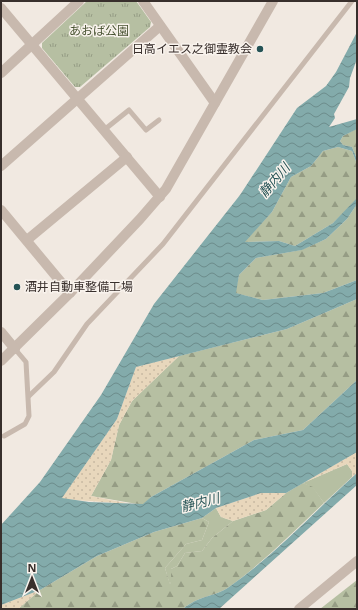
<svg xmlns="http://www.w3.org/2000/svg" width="358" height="610" viewBox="0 0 358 610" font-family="'Open Sans','Noto Sans JP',sans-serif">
<defs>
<pattern id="forest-firs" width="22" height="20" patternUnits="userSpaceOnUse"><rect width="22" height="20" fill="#b6bfa2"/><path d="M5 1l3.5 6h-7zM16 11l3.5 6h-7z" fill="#959c84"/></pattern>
<pattern id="sand-dots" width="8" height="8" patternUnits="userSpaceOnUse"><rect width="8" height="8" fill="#e8d7bc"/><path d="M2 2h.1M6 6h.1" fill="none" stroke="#c8b9a2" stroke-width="1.8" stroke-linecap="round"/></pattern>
<pattern id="park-tufts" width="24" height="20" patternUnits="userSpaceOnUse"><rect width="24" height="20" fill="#b6bfa2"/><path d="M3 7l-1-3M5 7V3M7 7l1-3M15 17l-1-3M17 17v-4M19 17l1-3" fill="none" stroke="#959c84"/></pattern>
<pattern id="water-waves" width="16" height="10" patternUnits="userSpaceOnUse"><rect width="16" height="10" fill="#83abab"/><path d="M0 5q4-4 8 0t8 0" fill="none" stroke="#6c8c8b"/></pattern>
</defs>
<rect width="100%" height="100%" fill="#f1e9e1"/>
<!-- grass -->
<g fill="#b6bfa2">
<polygon points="347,464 352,471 352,477 324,503 313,488 303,483"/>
<polygon points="216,508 221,517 233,521 212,538 202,551 185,553 177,566 171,569 171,582 170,585 165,568 186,544 202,540 209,522 202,518"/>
</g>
<!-- forest -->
<g fill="url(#forest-firs)">
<polygon points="356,129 357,130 357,159 352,147 343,145 340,141 343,136"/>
<polygon points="338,147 352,151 357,164 357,198 355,202 333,223 295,246 279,241 244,242 272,212 291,177 311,166 323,151"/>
<polygon points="357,204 357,280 323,293 263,300 235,293 239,275 256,258 301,250 326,239 347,219"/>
<polygon points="357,299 357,380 303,430 254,440 151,497 143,505 91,496 111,460 119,425 132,401 179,356 287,329"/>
<path d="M303 483 313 487 324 503C293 532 264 562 229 587 215 597 199 595 183 609H18L40 590 97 556 154 532 202 518 209 522 202 540 186 544 165 568 170 584 171 582V569L177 566 185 553 202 551 212 538 233 521 266 510 286 493Z"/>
<polygon points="357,580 357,609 320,609"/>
</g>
<!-- sand -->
<g fill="url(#sand-dots)">
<polygon points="179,356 132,401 119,425 111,460 91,496 131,504 61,499 117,419 136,367"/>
<polygon points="357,452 357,473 352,477 352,471 347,464 303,483"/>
<polygon points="261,493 286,493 266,510 233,521 221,517 216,508"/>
<polygon points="40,590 18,609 1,609 1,605"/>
</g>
<!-- park -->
<polygon fill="url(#park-tufts)" points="87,1 136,1 151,22 150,27 80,87 75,87 42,48 42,43"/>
<!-- water -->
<g fill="url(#water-waves)">
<polygon points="357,32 357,59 350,78 349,87 334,114 335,118 329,127 357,119 357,129 343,136 340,141 343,145 352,147 357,159 357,164 352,151 338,147 323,151 311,166 291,177 272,212 245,242 279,241 295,246 333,223 357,198 357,204 347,219 326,239 302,250 256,258 239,275 236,293 263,300 323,293 357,280 357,299 287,329 136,367 117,419 62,498 89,502 143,504 151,497 254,440 303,430 357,380 357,452 286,493 261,493 216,508 202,518 154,532 97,556 40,590 1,605 1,525 40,482 101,395 154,304 240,195 297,108 326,86 336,72"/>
<path d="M357 473V485L219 609H183C199 595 215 597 229 587 276 554 315 511 357 473Z"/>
</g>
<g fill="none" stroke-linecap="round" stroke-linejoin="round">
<!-- service -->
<g stroke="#c8b9ae" stroke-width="5">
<polyline points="104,130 129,110 146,130 159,120"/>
<polyline points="29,396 54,372 87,324 163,244 352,1"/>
<polyline points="4,436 25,424 29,416 26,362 15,349"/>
</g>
<!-- minor -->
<g stroke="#c8b9ae" stroke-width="10">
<polyline points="143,1 215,103"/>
<polyline points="1,8 160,197"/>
<polyline points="1,73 79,1"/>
<polyline points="1,166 160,26"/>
<polyline points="1,210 70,293 140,219 166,189 273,1"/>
<polyline points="27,240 127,157"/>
<polyline points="1,361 70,293"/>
</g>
<!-- tertiary -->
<g stroke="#c8b9ae" stroke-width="10">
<polyline points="1,332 15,349"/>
<polyline points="299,609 357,561"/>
</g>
</g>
<!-- markers -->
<g fill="#255355" stroke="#f9f3ed" stroke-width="1.5">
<circle cx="260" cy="49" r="4"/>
<circle cx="17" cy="287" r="4"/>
</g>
<g text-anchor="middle" stroke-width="3" stroke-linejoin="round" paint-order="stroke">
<!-- park labels -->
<g font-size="12" fill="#485332" stroke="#f9f3ed">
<text x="99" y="35">あおば公園</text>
</g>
<!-- poi labels -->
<g font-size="12" fill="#382f2c" stroke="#f9f3ed" text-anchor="end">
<text x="252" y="53">日高イエス之御霊教会</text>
<text x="25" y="291" text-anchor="start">酒井自動車整備工場</text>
</g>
<!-- water labels -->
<g font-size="13" font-style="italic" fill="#255355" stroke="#f9f3ed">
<text transform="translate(274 180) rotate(-49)" y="5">静内川</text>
<text transform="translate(200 502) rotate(-14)" y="5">静内川</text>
</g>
</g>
<!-- border -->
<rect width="358" height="610" fill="none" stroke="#382f2c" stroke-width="4"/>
<!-- north arrow -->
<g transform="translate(32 578)" stroke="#f9f3ed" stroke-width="3" paint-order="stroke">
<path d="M0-3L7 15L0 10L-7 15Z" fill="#382f2c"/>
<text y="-6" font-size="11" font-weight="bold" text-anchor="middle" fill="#382f2c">N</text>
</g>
</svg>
